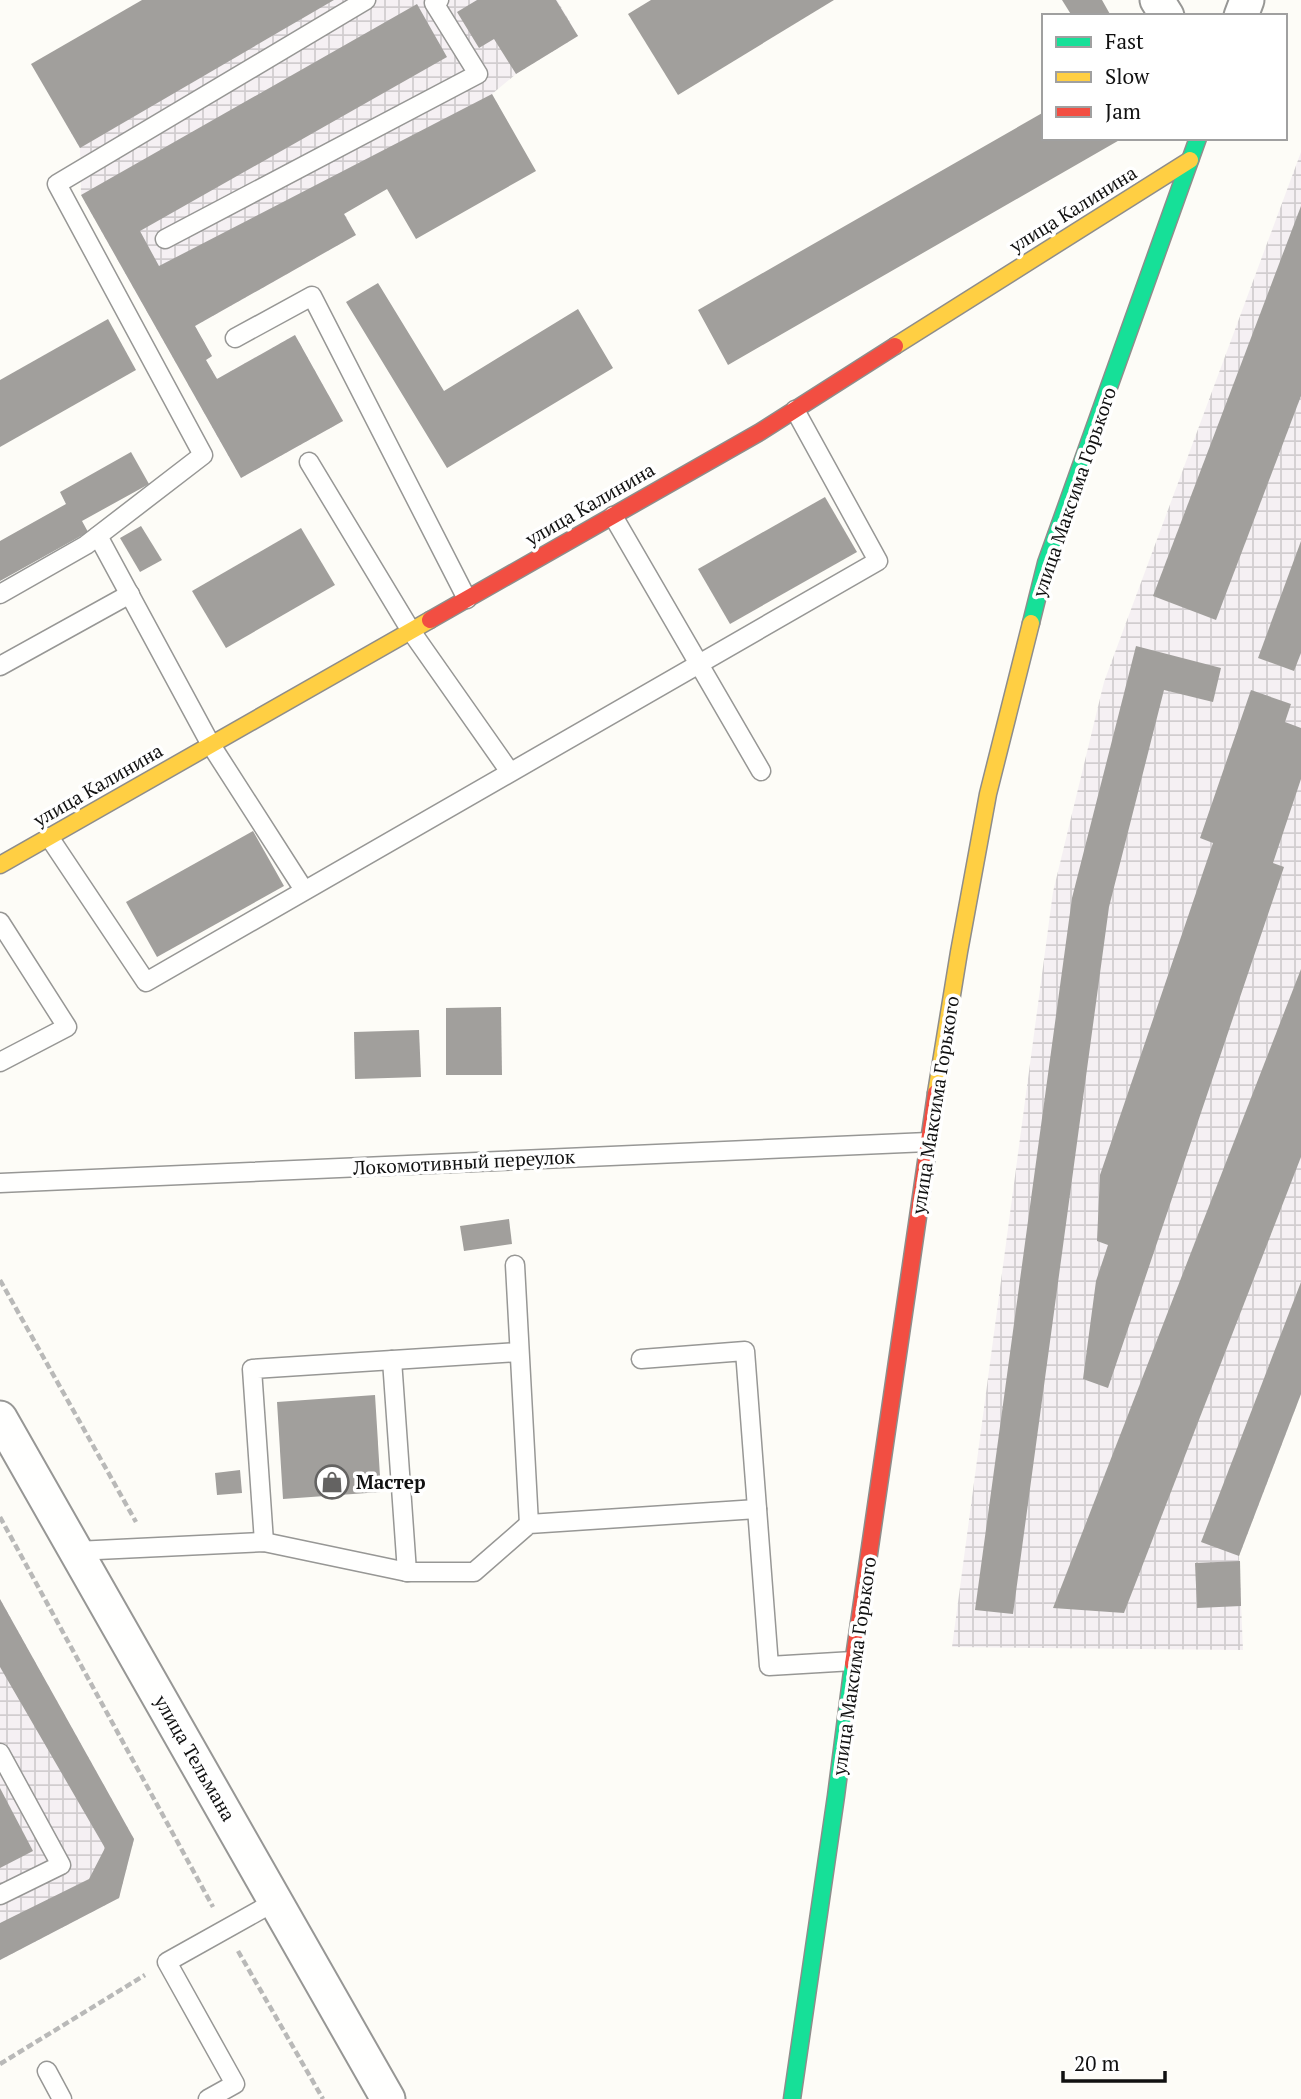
<svg xmlns="http://www.w3.org/2000/svg" width="1301" height="2099" viewBox="0 0 1301 2099" font-family="'PT Serif',serif">
<defs>
<pattern id="industrial-grid" width="8" height="8" patternUnits="userSpaceOnUse" patternTransform="scale(1.75)"><rect width="8" height="8" fill="#f5f0f3"/><path d="M0 4h8M4 0v8" fill="none" stroke="#d1cdcf"/></pattern>
</defs>
<rect width="100%" height="100%" fill="#fdfcf7"/>
<!-- industrial -->
<g fill="url(#industrial-grid)">
<polygon points="270,0 557,0 578,36 516,74 492,94 507,121 344,213 356,235 195,326 212,356 206,360 217,379 295,335 343,421 241,478 81,195 80,148 64,120"/>
<polygon points="1301,152 1301,1394 1239,1556 1243,1650 952,1647 1053,892 1104,682"/>
<polygon points="0,1599 134,1839 119,1898 0,1960"/>
</g>
<!-- building -->
<g fill="#a19f9c">
<polygon points="142,0 334,0 80,148 31,64"/>
<polygon points="477,0 556,0 578,36 516,74 494,39 479,48 457,12"/>
<polygon points="651,0 834,0 678,95 628,14"/>
<polygon points="1062,0 1102,0 1111,16 1072,16"/>
<polygon points="417,4 447,57 140,231 159,266 492,94 536,171 416,239 387,189 344,214 356,235 195,326 212,356 206,360 217,379 295,335 343,421 241,478 81,195"/>
<polygon points="1044,112 1044,138 1123,138 728,365 698,310"/>
<polygon points="1301,206 1301,396 1216,620 1153,596"/>
<polygon points="378,283 444,391 578,309 613,368 447,468 346,302"/>
<polygon points="108,319 136,370 0,447 0,380"/>
<polygon points="131,452 149,484 82,521 88,532 0,581 0,541 66,504 60,492"/>
<polygon points="825,497 857,552 730,624 698,569"/>
<polygon points="141,526 162,560 140,572 120,538"/>
<polygon points="301,528 335,585 226,648 192,591"/>
<polygon points="1301,541 1301,653 1294,671 1258,658"/>
<polygon points="1136,646 1221,668 1213,702 1164,690 1109,907 1013,1614 975,1610 1072,898"/>
<polygon points="1251,690 1291,704 1285,722 1301,728 1301,779 1273,863 1284,867 1108,1388 1083,1379 1096,1281 1108,1245 1097,1241 1100,1175 1213,843 1200,838"/>
<polygon points="253,831 284,886 157,957 126,902"/>
<polygon points="1301,969 1301,1157 1124,1613 1053,1608"/>
<polygon points="501,1007 502,1075 446,1075 446,1008"/>
<polygon points="419,1030 421,1077 355,1079 354,1032"/>
<polygon points="509,1219 512,1244 464,1251 460,1226"/>
<polygon points="1301,1282 1301,1394 1239,1556 1201,1542"/>
<polygon points="375,1395 381,1492 283,1499 277,1402"/>
<polygon points="240,1470 242,1493 217,1495 215,1473"/>
<polygon points="1240,1561 1241,1606 1197,1608 1195,1563"/>
<polygon points="0,1599 134,1839 119,1898 0,1960 0,1923 89,1879 105,1848 0,1667"/>
<polygon points="0,1788 33,1851 0,1868"/>
</g>
<g fill="none" stroke-linecap="round" stroke-linejoin="round">
<defs>
<g id="lane">
<polyline points="165,239 478,74 434,3 439,0"/>
<polyline points="235,338 312,296 467,599"/>
<polyline points="309,462 411,631 510,772"/>
<polyline points="613,516 761,771"/>
<polyline points="98,536 211,745 304,890"/>
<polyline points="0,594 86,545 203,455 57,184 366,0"/>
<polyline points="0,666 130,594"/>
<polyline points="49,837 146,982 878,561 795,410"/>
<polyline points="0,922 67,1027 0,1062"/>
<polyline points="0,1183 928,1142"/>
<polyline points="515,1265 529,1524"/>
<polyline points="641,1359 745,1351 769,1666 853,1661"/>
<polyline points="392,1360 407,1572"/>
<polyline points="264,1542 252,1369 519,1352"/>
<polyline points="76,1551 264,1542 407,1572 474,1572 529,1524 757,1509"/>
<polyline points="0,1753 61,1865 0,1895"/>
<polyline points="47,2071 62,2099"/>
<polyline points="208,2099 235,2084 167,1962 276,1901"/>
</g>
<g id="street">
<polyline points="1157,0 1167,16"/>
<polyline points="1241,16 1247,0"/>
<polyline points="0,1418 388,2099"/>
</g>
<g id="fast">
<polyline points="1031,623 1046,563 1198,138"/>
<polyline points="792,2099 836,1796 853,1664"/>
</g>
<g id="slow">
<polyline points="895,346 1190,160"/>
<polyline points="0,865 430,620"/>
<polyline points="936,1093 959,952 988,794 1031,623"/>
</g>
<g id="jam">
<polyline points="430,620 760,432 895,346"/>
<polyline points="853,1664 936,1093"/>
</g>
</defs>
<!-- lane casing -->
<use href="#lane" stroke="#979795" stroke-width="21"/>
<!-- street casing -->
<use href="#street" stroke="#979795" stroke-width="37"/>
<!-- fast casing -->
<use href="#fast" stroke="#8e8d8b" stroke-width="19"/>
<!-- slow casing -->
<use href="#slow" stroke="#8e8d8b" stroke-width="19"/>
<!-- jam casing -->
<use href="#jam" stroke="#8e8d8b" stroke-width="19"/>
<!-- path -->
<g stroke="#b9b9b8" stroke-width="4.5" stroke-dasharray="7 3.5" stroke-linecap="butt">
<polyline points="0,1280 136,1522"/>
<polyline points="0,1517 213,1907"/>
<polyline points="238,1951 323,2099"/>
<polyline points="0,2064 145,1975"/>
</g>
<!-- lane -->
<use href="#lane" stroke="#fffffe" stroke-width="18"/>
<!-- street -->
<use href="#street" stroke="#fffffe" stroke-width="33"/>
<!-- fast -->
<use href="#fast" stroke="#16e098" stroke-width="16"/>
<!-- slow -->
<use href="#slow" stroke="#ffcf43" stroke-width="16"/>
<!-- jam -->
<use href="#jam" stroke="#f24e42" stroke-width="16"/>
</g>
<!-- icons -->
<defs>
<symbol id="shop-ring" viewBox="-11 -11 22 22"><circle r="9.5" fill="#fff" stroke="#646362" stroke-width="1.5"/><path d="M-5-2.5h2.3a2.7 3.5 0 0 1 5.4 0H5L5.5 6h-11ZM-1.5-2.5h3a1.5 2.3 0 0 0-3 0Z" fill="#646362"/></symbol>
</defs>
<g fill-rule="evenodd">
<use href="#shop-ring" x="313" y="1463" width="38" height="38"/>
</g>
<g text-anchor="middle" stroke-width="7" stroke-linejoin="round" paint-order="stroke">
<!-- street labels -->
<g font-size="19" fill="#111" stroke="#fff">
<text transform="translate(1073 209) rotate(-32)" y="7">улица Калинина</text>
<text transform="translate(1074 492) rotate(-71)" y="7">улица Максима Горького</text>
<text transform="translate(590 504) rotate(-30)" y="7">улица Калинина</text>
<text transform="translate(98 785) rotate(-30)" y="7">улица Калинина</text>
<text transform="translate(935 1105) rotate(-81)" y="7">улица Максима Горького</text>
<text transform="translate(464 1162) rotate(-3)" y="7">Локомотивный переулок</text>
<text transform="translate(854 1666) rotate(-82)" y="7">улица Максима Горького</text>
<text transform="translate(195 1758) rotate(60)" y="7">улица Тельмана</text>
</g>
<!-- poi labels -->
<g font-size="19" font-weight="bold" fill="#111" stroke="#fff" text-anchor="start">
<text x="356" y="1489">Мастер</text>
</g>
</g>
<!-- legend -->
<rect x="1042" y="14" width="245" height="126" fill="#ffffff" stroke="#a0a0a0" stroke-width="2"/>
<rect x="1056" y="37" width="35" height="10" fill="#16e098" stroke="#a0a0a0" stroke-width="2"/>
<text x="1105" y="49" font-size="21" fill="#111111">Fast</text>
<rect x="1056" y="72" width="35" height="10" fill="#ffcf43" stroke="#a0a0a0" stroke-width="2"/>
<text x="1105" y="84" font-size="21" fill="#111111">Slow</text>
<rect x="1056" y="107" width="35" height="10" fill="#f24e42" stroke="#a0a0a0" stroke-width="2"/>
<text x="1105" y="119" font-size="21" fill="#111111">Jam</text>
<!-- scale -->
<path d="M1063 2071v10h102v-10" fill="none" stroke="#111111" stroke-width="3.5"/>
<text x="1074" y="2071" font-size="21" fill="#111111" stroke="#ffffff" stroke-width="5" paint-order="stroke">20 m</text>
</svg>
